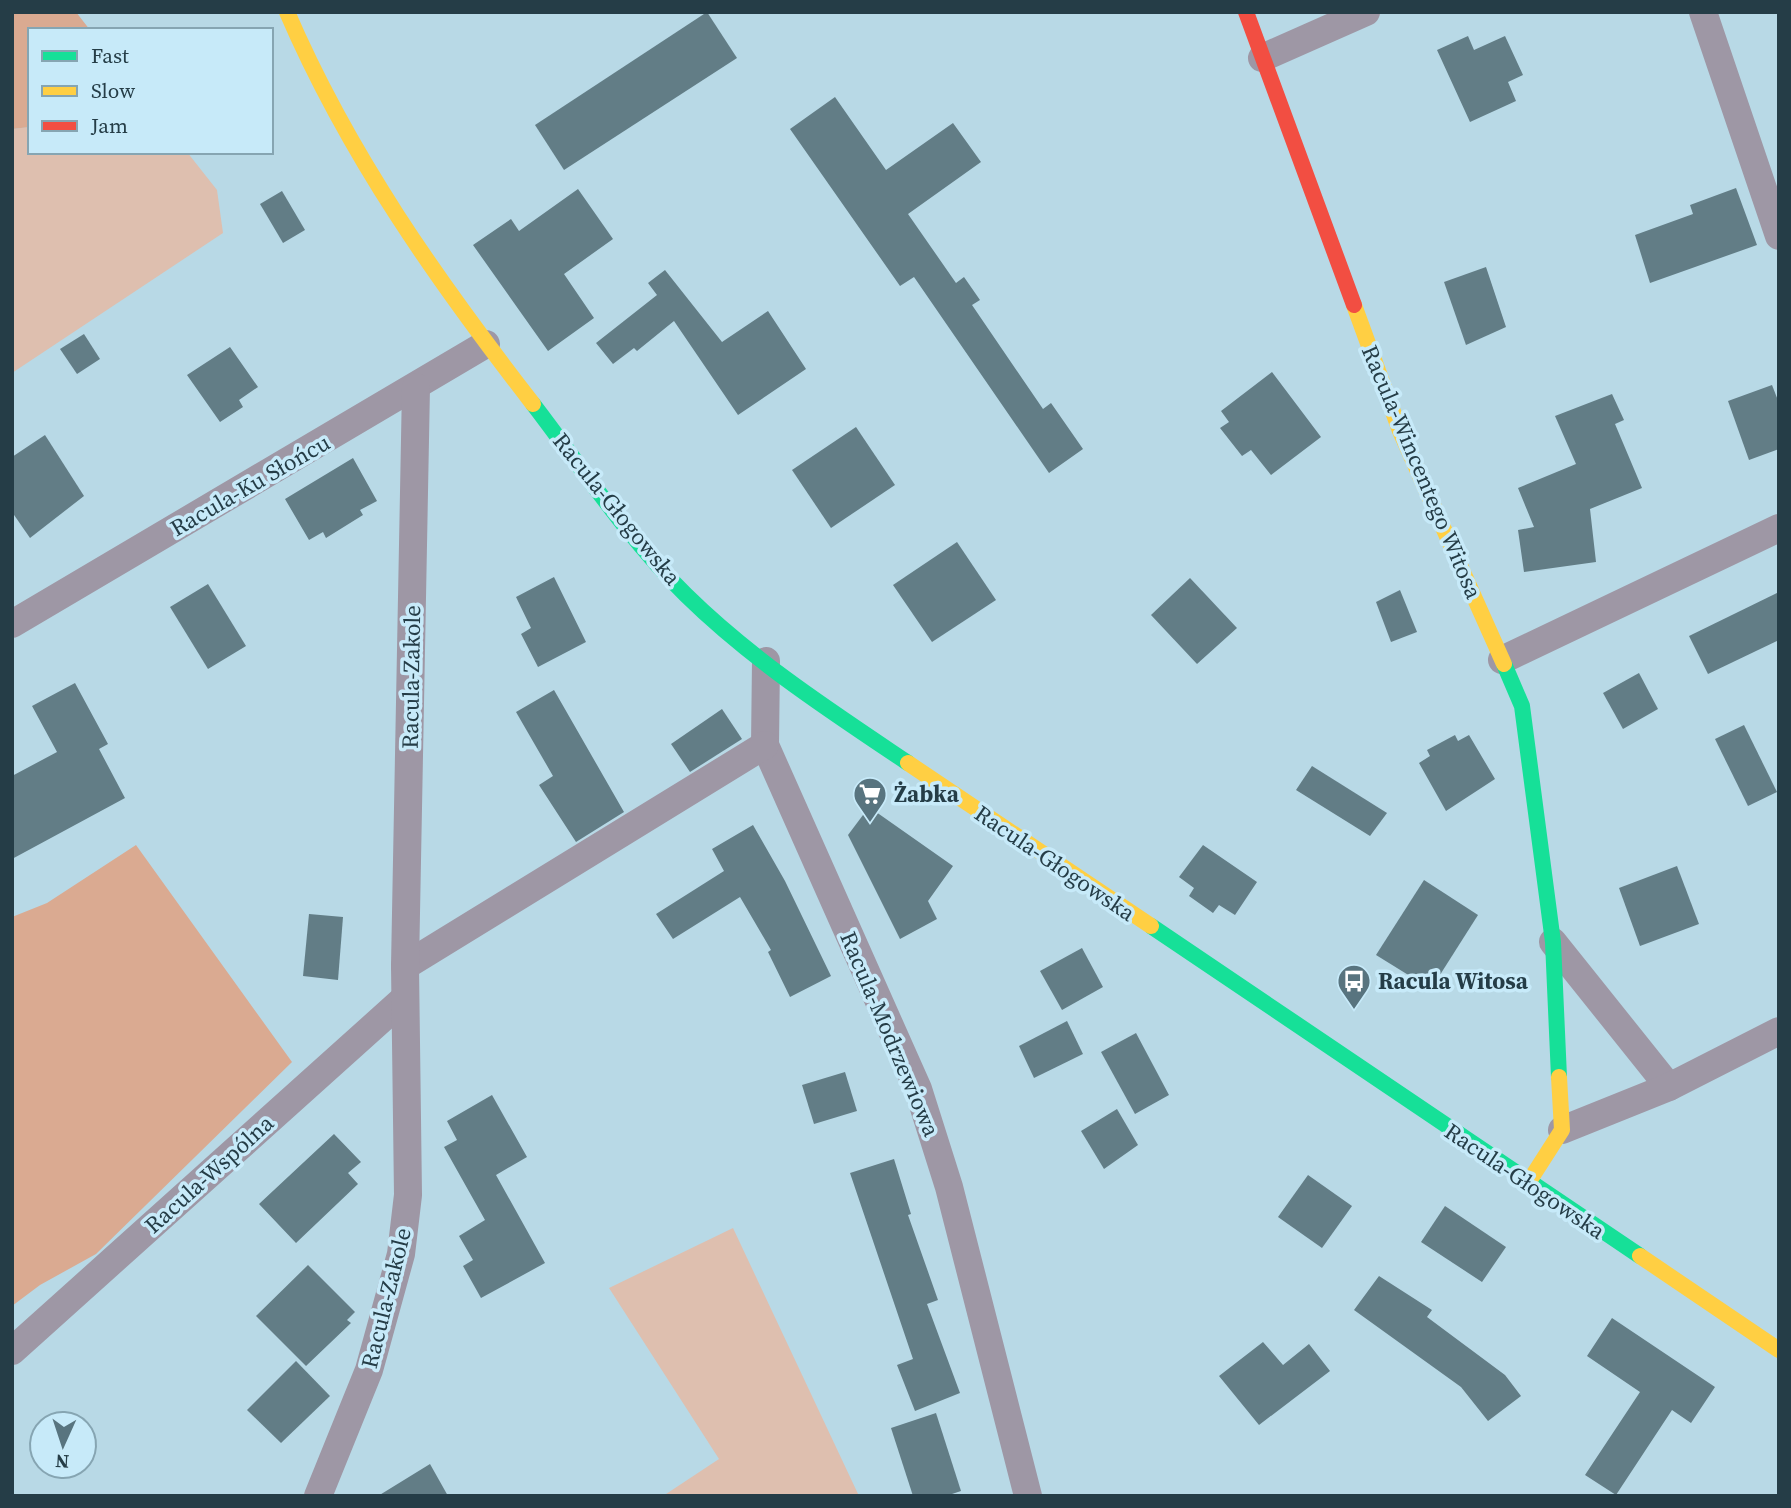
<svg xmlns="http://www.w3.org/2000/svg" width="1791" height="1508" viewBox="0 0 1791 1508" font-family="'Source Serif 4',serif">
<rect width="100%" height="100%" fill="#b8d9e6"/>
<!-- green -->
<g fill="#debfaf">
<polygon points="30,127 30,152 187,152 217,190 223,233 12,373 12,129"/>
<polygon points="733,1228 859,1496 663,1496 719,1459 609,1288"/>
</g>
<!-- forest -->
<g fill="#daaa91">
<polygon points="12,12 76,12 90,30 30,30 30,127 12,129"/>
<polygon points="136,845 292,1062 96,1254 40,1285 12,1306 12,917 47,903"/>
</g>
<!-- building -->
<g fill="#627d86">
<polygon points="707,12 737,58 564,170 535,125"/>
<polygon points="1468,36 1474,50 1505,36 1523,75 1508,82 1516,101 1470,122 1437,50"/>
<polygon points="835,97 886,170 953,123 981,162 908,214 956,283 964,277 980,300 972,305 1043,409 1051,403 1083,449 1049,473 914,277 900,286 790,129"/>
<polygon points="1736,188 1757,245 1650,283 1635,235 1693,214 1690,205"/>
<polygon points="578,189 613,239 564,274 594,318 548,351 473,245 511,219 519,231"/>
<polygon points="282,191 305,230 283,243 260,204"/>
<polygon points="1486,267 1506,327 1466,345 1444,282"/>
<polygon points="665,270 722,342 768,311 806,369 738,415 674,321 637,351 634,348 613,364 596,343 657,295 648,283"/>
<polygon points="84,334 100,359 77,374 60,349"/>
<polygon points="230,347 258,387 239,400 243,407 220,422 187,375"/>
<polygon points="1272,372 1321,437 1271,475 1251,450 1242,456 1220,428 1229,422 1221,411"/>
<polygon points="1772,385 1779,403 1779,449 1749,460 1728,401"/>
<polygon points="1612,394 1624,420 1615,424 1642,488 1590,509 1596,562 1524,572 1518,530 1534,527 1518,488 1576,464 1555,416"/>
<polygon points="856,427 895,485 831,528 792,470"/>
<polygon points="45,435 84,496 30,538 12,512 12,457"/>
<polygon points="353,458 377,501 360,510 363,515 326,538 323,532 309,540 285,499"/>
<polygon points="957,542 996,600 932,642 893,585"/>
<polygon points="554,577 586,642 538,667 521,634 531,628 516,597"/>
<polygon points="1190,578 1237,628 1197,664 1151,615"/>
<polygon points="208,584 246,646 208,669 170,607"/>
<polygon points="1400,590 1417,632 1391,642 1376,602"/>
<polygon points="1779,592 1779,640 1708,674 1689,636"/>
<polygon points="1639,673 1658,709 1623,729 1603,693"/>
<polygon points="75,683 108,744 99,749 125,798 12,859 12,776 57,752 32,706"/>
<polygon points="554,690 624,812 576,842 539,785 553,776 516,712"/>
<polygon points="722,709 742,739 690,772 671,744"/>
<polygon points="1744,725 1777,792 1748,806 1715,739"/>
<polygon points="1455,735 1458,741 1469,735 1495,779 1446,811 1419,763 1430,756 1427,750"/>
<polygon points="1312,766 1387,813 1370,836 1296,790"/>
<polygon points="869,807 953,866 928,901 937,919 900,939 848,835"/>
<polygon points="753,825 785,881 831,976 790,997 768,952 771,950 740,897 673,939 656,914 724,871 712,849"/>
<polygon points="1203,845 1257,882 1235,915 1219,905 1213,913 1189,896 1194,888 1179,877"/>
<polygon points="1677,866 1699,924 1640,946 1619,888"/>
<polygon points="1424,880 1478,915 1431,989 1376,955"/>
<polygon points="309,914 343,917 338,980 303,976"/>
<polygon points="1082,948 1103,987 1062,1010 1040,971"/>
<polygon points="1067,1021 1083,1054 1034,1078 1019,1046"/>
<polygon points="1136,1033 1169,1095 1135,1114 1101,1052"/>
<polygon points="845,1072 857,1111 814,1124 802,1085"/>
<polygon points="492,1095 527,1157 496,1175 545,1263 481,1298 463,1266 473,1260 459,1236 485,1220 444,1147 457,1140 447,1121"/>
<polygon points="1117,1109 1138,1145 1104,1169 1081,1131"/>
<polygon points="334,1134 361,1162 348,1173 358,1184 296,1243 259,1204"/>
<polygon points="894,1159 911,1214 908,1215 938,1300 927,1304 960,1393 915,1411 897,1365 913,1359 850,1173"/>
<polygon points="1308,1175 1352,1206 1322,1248 1278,1217"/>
<polygon points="1445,1206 1506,1247 1482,1282 1421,1242"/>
<polygon points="308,1265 355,1312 347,1320 351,1323 306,1366 256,1316"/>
<polygon points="1379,1276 1432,1310 1427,1317 1505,1375 1521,1396 1488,1421 1461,1387 1354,1310"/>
<polygon points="1612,1318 1715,1387 1691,1423 1672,1410 1616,1495 1585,1475 1640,1392 1587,1356"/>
<polygon points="1263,1342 1283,1365 1309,1344 1330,1371 1259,1425 1219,1376"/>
<polygon points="296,1361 330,1396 281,1443 247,1410"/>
<polygon points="936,1413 961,1491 946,1496 913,1496 891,1428"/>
<polygon points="430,1464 448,1496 378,1496"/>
</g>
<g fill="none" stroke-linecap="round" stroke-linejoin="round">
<!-- street -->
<g stroke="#9e97a5" stroke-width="28">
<polyline points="1703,12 1779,236"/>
<polyline points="1262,58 1366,12"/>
<polyline points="12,624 486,344"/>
<polyline points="1502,660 1779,528"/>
<polyline points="766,661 765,745 918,1089 949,1187 1028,1496"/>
<polyline points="1553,942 1669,1087"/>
<polyline points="405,966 765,745"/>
<polyline points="1562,1130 1669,1087 1779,1031"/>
<polyline points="12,1351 405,998"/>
<polyline points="318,1496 369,1370 401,1254 408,1195 405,966 416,387"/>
</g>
<!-- fast -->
<g stroke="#16e098" stroke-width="16">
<path d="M533 404C582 468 628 538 686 595 752 660 832 712 908 763"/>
<polyline points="1504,664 1522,706 1553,942 1559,1077"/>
<polyline points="1151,926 1640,1256"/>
</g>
<!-- slow -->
<g stroke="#ffcf43" stroke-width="16">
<path d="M287 12C349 156 437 280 533 404"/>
<polyline points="1354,305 1400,431 1504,664"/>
<polyline points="908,763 1151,926"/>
<polyline points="1528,1183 1562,1130 1559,1077"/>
<polyline points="1640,1256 1779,1350"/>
</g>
<!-- jam -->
<polyline stroke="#f24e42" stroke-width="16" points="1246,12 1354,305"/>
</g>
<!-- icons -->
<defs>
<symbol id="supermarket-pin" viewBox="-11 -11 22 30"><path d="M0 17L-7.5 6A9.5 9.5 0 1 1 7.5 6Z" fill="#58747f" stroke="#c7eaf9"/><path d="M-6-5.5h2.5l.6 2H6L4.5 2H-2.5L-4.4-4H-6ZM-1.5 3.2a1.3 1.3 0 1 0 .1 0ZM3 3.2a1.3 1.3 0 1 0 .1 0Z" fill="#fff"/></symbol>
<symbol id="bus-pin" viewBox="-11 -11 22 30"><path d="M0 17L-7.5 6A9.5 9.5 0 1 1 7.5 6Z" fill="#58747f" stroke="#c7eaf9"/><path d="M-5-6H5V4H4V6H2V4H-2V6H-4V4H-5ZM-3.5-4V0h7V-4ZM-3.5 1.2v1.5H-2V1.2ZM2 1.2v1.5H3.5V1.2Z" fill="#fff"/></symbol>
</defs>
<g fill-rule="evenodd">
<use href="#supermarket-pin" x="851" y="775" width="38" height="52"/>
<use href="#bus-pin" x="1335" y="962" width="38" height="52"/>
</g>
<g text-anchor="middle" stroke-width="7" stroke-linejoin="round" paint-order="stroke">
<!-- street labels -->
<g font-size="23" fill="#253d47" stroke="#c7eaf9">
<text transform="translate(1422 472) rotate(67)" y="8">Racula-Wincentego Witosa</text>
<text transform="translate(250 485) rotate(-30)" y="8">Racula-Ku Słońcu</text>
<text transform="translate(617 509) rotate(51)" y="8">Racula-Głogowska</text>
<text transform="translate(411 677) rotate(-89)" y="8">Racula-Zakole</text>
<text transform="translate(1055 863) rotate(34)" y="8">Racula-Głogowska</text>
<text transform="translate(890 1034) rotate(67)" y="8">Racula-Modrzewiowa</text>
<text transform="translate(209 1174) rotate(-42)" y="8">Racula-Wspólna</text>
<text transform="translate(1525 1181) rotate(34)" y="8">Racula-Głogowska</text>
<text transform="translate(386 1298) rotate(-76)" y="8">Racula-Zakole</text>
</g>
<!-- poi labels -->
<g font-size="23" font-weight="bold" fill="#253d47" stroke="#c7eaf9" text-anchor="start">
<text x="894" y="802">Żabka</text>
<text x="1378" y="989">Racula Witosa</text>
</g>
</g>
<!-- border -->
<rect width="1791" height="1508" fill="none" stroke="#253d47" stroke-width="28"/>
<!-- legend -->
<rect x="28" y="28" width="245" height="126" fill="#c7eaf9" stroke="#86a5b2" stroke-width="2"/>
<rect x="42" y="51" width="35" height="10" fill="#16e098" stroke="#86a5b2" stroke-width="2"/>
<text x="91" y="63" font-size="21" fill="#253d47">Fast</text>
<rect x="42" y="86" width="35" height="10" fill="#ffcf43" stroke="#86a5b2" stroke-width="2"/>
<text x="91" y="98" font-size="21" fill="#253d47">Slow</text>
<rect x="42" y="121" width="35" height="10" fill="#f24e42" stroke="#86a5b2" stroke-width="2"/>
<text x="91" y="133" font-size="21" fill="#253d47">Jam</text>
<!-- north arrow -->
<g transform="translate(63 1445) rotate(183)"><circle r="33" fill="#c7eaf9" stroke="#86a5b2" stroke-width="2"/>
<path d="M0-5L12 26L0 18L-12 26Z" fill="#58747f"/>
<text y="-10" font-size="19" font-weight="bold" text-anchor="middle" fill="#253d47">N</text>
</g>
</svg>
